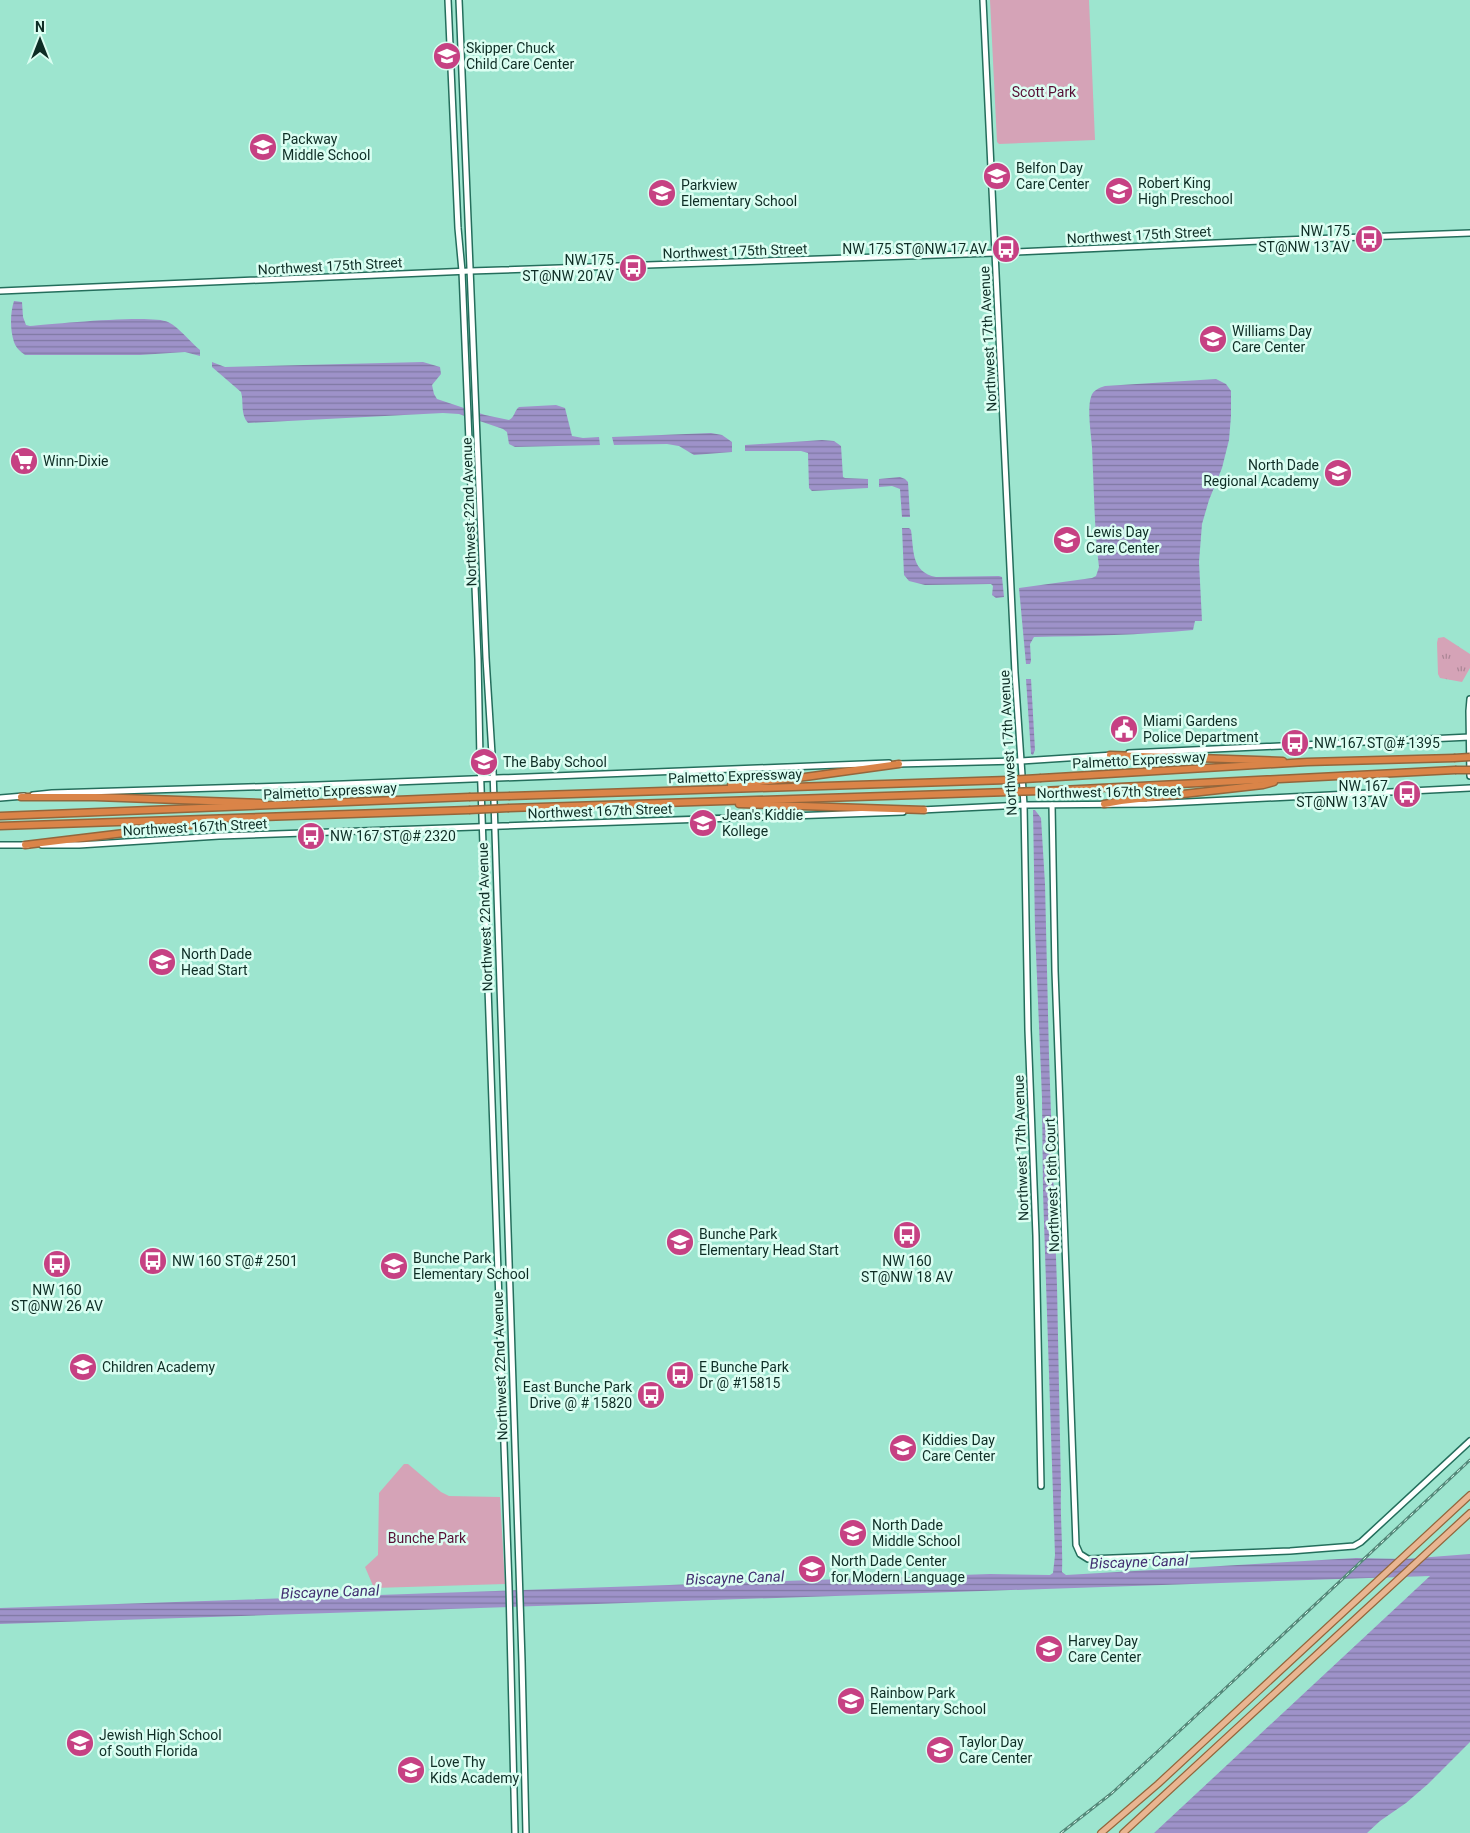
<svg xmlns="http://www.w3.org/2000/svg" width="1470" height="1833" viewBox="0 0 1470 1833" font-family="Roboto,sans-serif">
<defs>
<pattern id="grass-tufts" width="24" height="20" patternUnits="userSpaceOnUse" patternTransform="scale(1.25)"><rect width="24" height="20" fill="#d5a3b7"/><path d="M3 7l-1-3M5 7V3M7 7l1-3M15 17l-1-3M17 17v-4M19 17l1-3" fill="none" stroke="#ab8595"/></pattern>
<pattern id="water-rules" width="6" height="5" patternUnits="userSpaceOnUse" patternTransform="scale(1.25)"><rect width="6" height="5" fill="#9e92c9"/><path d="M0 2.5h6" fill="none" stroke="#7f78a3"/></pattern>
</defs>
<rect width="100%" height="100%" fill="#9de5cf"/>
<!-- grass -->
<polygon fill="url(#grass-tufts)" points="1444,637 1470,654 1470,668 1462,682 1440,678 1438,674 1437,643 1438,638"/>
<!-- park -->
<g fill="#d5a3b7">
<polygon points="990,0 1089,0 1095,140 999,144 997,142"/>
<polygon points="404,1464 408,1464 441,1492 449,1496 500,1497 505,1584 374,1588 365,1567 378,1555 379,1493"/>
</g>
<!-- water -->
<g fill="url(#water-rules)">
<path d="M14 301 22 302 23 317 26 325 30 326C53 324 152 314 168 322 180 328 190 342 200 350V356L185 352 140 355H25C20 351 16 348 14 342 10 330 10 313 14 301Z"/>
<path d="M212 362 225 367 423 362 440 367 441 374 432 385 434 394 437 399 485 415 509 420C515 417 514 411 519 407L556 405 565 408 572 436 583 438 599 437 600 445 515 447 509 444 507 432 503 429 459 414 443 413 248 423C240 414 244 402 241 392L212 367Z"/>
<path d="M1216 379 1226 384 1231 391V416L1229 440 1222 468 1209 500 1202 524 1199 562 1202 621H1195L1193 630C1140 635 1088 636 1034 637L1030 644 1031 661 1030 664H1026L1019 588 1092 578 1096 576 1099 567C1094 527 1094 487 1092 447 1091 433 1087 409 1091 397 1093 390 1099 388 1105 386Z"/>
<polygon points="711,433 722,435 732,442 732,452 694,455 679,446 667,444 614,445 612,437"/>
<polygon points="822,440 834,441 841,446 843,477 845,478 868,479 868,488 812,491 809,488 808,453 801,451 745,451 745,445"/>
<polygon points="900,477 905,479 908,482 910,517 902,517 900,489 892,486 879,487 879,479"/>
<path d="M902 528H909L911 530C914 551 911 572 936 577L999 576 1002 577 1004 597 996 598 992 595 993 586 991 584 925 585 909 581 904 575Z"/>
<polygon points="1026,679 1031,679 1035,750 1033,755 1031,754"/>
<path d="M1033 810H1035L1041 818 1045 884 1049 1056 1057 1286 1061 1489C1060 1517 1063 1545 1062 1572L1066 1575 1356 1558 1405 1559 1470 1554V1742L1428 1784 1406 1803 1380 1821 1367 1833H1154L1430 1576 0 1624V1608L990 1574 1050 1575 1053 1573 1055 1555 1043 1192 1042 1098 1035 929Z"/>
</g>
<g fill="none" stroke-linecap="round" stroke-linejoin="round">
<defs>
<g id="secondary">
<polyline points="448,0 458,228 462,271 478,659 480,759 509,1587 515,1833"/>
<polyline points="459,0 486,658 493,770 522,1661 526,1833"/>
<polyline points="983,0 1015,673 1024,805 1028,1030 1036,1236 1041,1486"/>
<polyline points="0,291 470,271 995,253 1260,241 1470,233"/>
<polyline points="1470,699 1469,711 1470,776"/>
<polyline points="1129,753 1470,737"/>
<polyline points="897,764 1021,761 1113,755"/>
<polyline points="33,795 52,793 318,785 889,763"/>
<polyline points="0,798 24,796"/>
<polyline points="1052,805 1055,971 1076,1545 1080,1554 1088,1559 1290,1551 1354,1546 1361,1542 1470,1441"/>
<polyline points="921,810 1024,805 1147,804 1470,788"/>
<polyline points="0,845 28,845"/>
<polyline points="42,845 79,845 219,836 903,812"/>
</g>
<g id="primary">
<polyline points="1101,1833 1158,1784 1470,1495"/>
<polyline points="1123,1833 1470,1513"/>
</g>
<g id="highway">
<polyline points="1110,755 1283,761"/>
<polyline points="1041,778 1307,762 1454,758"/>
<polyline points="731,785 805,777 899,764"/>
<polyline points="1041,791 1455,770"/>
<polyline points="510,796 1008,780"/>
<polyline points="21,797 95,797 260,803"/>
<polyline points="739,804 924,810"/>
<polyline points="1104,804 1121,801 1263,785 1274,782"/>
<polyline points="509,808 1009,792"/>
<polyline points="0,816 469,797"/>
<polyline points="0,826 469,810"/>
<polyline points="25,845 207,823"/>
</g>
</defs>
<!-- secondary casing -->
<use href="#secondary" stroke="#246e5c" stroke-width="8"/>
<!-- primary casing -->
<use href="#primary" stroke="#93663c" stroke-width="8"/>
<!-- highway casing -->
<use href="#highway" stroke="#93663c" stroke-width="9"/>
<!-- secondary -->
<use href="#secondary" stroke="#fff" stroke-width="5"/>
<!-- primary -->
<use href="#primary" stroke="#e9b591" stroke-width="5.5"/>
<!-- highway -->
<use href="#highway" stroke="#da8448" stroke-width="6"/>
<defs>
<polyline id="rail" points="1061,1833 1112,1793 1157,1752 1470,1460"/>
</defs>
<!-- rail casing -->
<use href="#rail" stroke="#548879" stroke-width="3"/>
<!-- rail -->
<use href="#rail" stroke="#dbfef2" stroke-width="1" stroke-dasharray="4" stroke-linecap="butt"/>
<defs>
<g id="highway-bridge">
<polyline points="1454,758 1470,757"/>
<polyline points="1455,770 1470,770"/>
<polyline points="1008,780 1041,778"/>
<polyline points="1009,792 1041,791"/>
<polyline points="469,797 510,796"/>
<polyline points="469,810 509,808"/>
</g>
</defs>
<!-- highway-bridge casing -->
<use href="#highway-bridge" stroke="#93663c" stroke-width="9" stroke-linecap="butt"/>
<!-- highway-bridge -->
<use href="#highway-bridge" stroke="#da8448" stroke-width="6"/>
</g>
<!-- icons -->
<defs>
<symbol id="school-disc" viewBox="-11 -11 22 22"><circle r="9.5" fill="#c64183" stroke="#dbfef2"/><path d="M0-5L7-2L0 1L-7-2ZM-4 1L0 2.5L4 1V4Q0 6-4 4Z" fill="#fff"/></symbol>
<symbol id="bus-disc" viewBox="-11 -11 22 22"><circle r="9.5" fill="#c64183" stroke="#dbfef2"/><path d="M-5-6H5V4H4V6H2V4H-2V6H-4V4H-5ZM-3.5-4V0h7V-4ZM-3.5 1.2v1.5H-2V1.2ZM2 1.2v1.5H3.5V1.2Z" fill="#fff"/></symbol>
<symbol id="supermarket-disc" viewBox="-11 -11 22 22"><circle r="9.5" fill="#c64183" stroke="#dbfef2"/><path d="M-6-5.5h2.5l.6 2H6L4.5 2H-2.5L-4.4-4H-6ZM-1.5 3.2a1.3 1.3 0 1 0 .1 0ZM3 3.2a1.3 1.3 0 1 0 .1 0Z" fill="#fff"/></symbol>
<symbol id="civic-disc" viewBox="-11 -11 22 22"><circle r="9.5" fill="#c64183" stroke="#dbfef2"/><path d="M-.6-6.5H3V-4.5H.6V-3L4-1V1h2V6H-6V1h2V-1L-.6-3ZM-1.2 2.5V6h2.4V2.5Z" fill="#fff"/></symbol>
</defs>
<g fill-rule="evenodd">
<use href="#school-disc" x="431" y="40" width="32" height="32"/>
<use href="#school-disc" x="247" y="131" width="32" height="32"/>
<use href="#school-disc" x="981" y="160" width="32" height="32"/>
<use href="#school-disc" x="1103" y="175" width="32" height="32"/>
<use href="#school-disc" x="646" y="177" width="32" height="32"/>
<use href="#bus-disc" x="1353" y="223" width="32" height="32"/>
<use href="#bus-disc" x="990" y="233" width="32" height="32"/>
<use href="#bus-disc" x="617" y="252" width="32" height="32"/>
<use href="#school-disc" x="1197" y="323" width="32" height="32"/>
<use href="#supermarket-disc" x="8" y="445" width="32" height="32"/>
<use href="#school-disc" x="1322" y="457" width="32" height="32"/>
<use href="#school-disc" x="1051" y="524" width="32" height="32"/>
<use href="#civic-disc" x="1108" y="713" width="32" height="32"/>
<use href="#bus-disc" x="1279" y="727" width="32" height="32"/>
<use href="#school-disc" x="468" y="746" width="32" height="32"/>
<use href="#bus-disc" x="1391" y="778" width="32" height="32"/>
<use href="#school-disc" x="687" y="807" width="32" height="32"/>
<use href="#bus-disc" x="295" y="820" width="32" height="32"/>
<use href="#school-disc" x="146" y="946" width="32" height="32"/>
<use href="#bus-disc" x="891" y="1219" width="32" height="32"/>
<use href="#school-disc" x="664" y="1226" width="32" height="32"/>
<use href="#bus-disc" x="137" y="1245" width="32" height="32"/>
<use href="#bus-disc" x="41" y="1248" width="32" height="32"/>
<use href="#school-disc" x="378" y="1250" width="32" height="32"/>
<use href="#school-disc" x="67" y="1351" width="32" height="32"/>
<use href="#bus-disc" x="664" y="1359" width="32" height="32"/>
<use href="#bus-disc" x="635" y="1379" width="32" height="32"/>
<use href="#school-disc" x="887" y="1432" width="32" height="32"/>
<use href="#school-disc" x="837" y="1517" width="32" height="32"/>
<use href="#school-disc" x="796" y="1553" width="32" height="32"/>
<use href="#school-disc" x="1033" y="1633" width="32" height="32"/>
<use href="#school-disc" x="835" y="1685" width="32" height="32"/>
<use href="#school-disc" x="64" y="1727" width="32" height="32"/>
<use href="#school-disc" x="924" y="1734" width="32" height="32"/>
<use href="#school-disc" x="395" y="1754" width="32" height="32"/>
</g>
<g text-anchor="middle" stroke-width="5" stroke-linejoin="round" paint-order="stroke">
<!-- poi labels -->
<g font-size="14" fill="#0e2d25" stroke="#dbfef2" text-anchor="start">
<text x="466" y="53">Skipper Chuck<tspan x="466" dy="16">Child Care Center</tspan></text>
<text x="282" y="144">Packway<tspan x="282" dy="16">Middle School</tspan></text>
<text x="1016" y="173">Belfon Day<tspan x="1016" dy="16">Care Center</tspan></text>
<text x="1138" y="188">Robert King<tspan x="1138" dy="16">High Preschool</tspan></text>
<text x="681" y="190">Parkview<tspan x="681" dy="16">Elementary School</tspan></text>
<text x="1350" y="236" text-anchor="end">NW 175<tspan x="1350" dy="16">ST@NW 13 AV</tspan></text>
<text x="987" y="254" text-anchor="end">NW 175 ST@NW 17 AV</text>
<text x="614" y="265" text-anchor="end">NW 175<tspan x="614" dy="16">ST@NW 20 AV</tspan></text>
<text x="1232" y="336">Williams Day<tspan x="1232" dy="16">Care Center</tspan></text>
<text x="43" y="466">Winn-Dixie</text>
<text x="1319" y="470" text-anchor="end">North Dade<tspan x="1319" dy="16">Regional Academy</tspan></text>
<text x="1086" y="537">Lewis Day<tspan x="1086" dy="16">Care Center</tspan></text>
<text x="1143" y="726">Miami Gardens<tspan x="1143" dy="16">Police Department</tspan></text>
<text x="1314" y="748">NW 167 ST@# 1395</text>
<text x="503" y="767">The Baby School</text>
<text x="1388" y="791" text-anchor="end">NW 167<tspan x="1388" dy="16">ST@NW 13 AV</tspan></text>
<text x="722" y="820">Jean's Kiddie<tspan x="722" dy="16">Kollege</tspan></text>
<text x="330" y="841">NW 167 ST@# 2320</text>
<text x="181" y="959">North Dade<tspan x="181" dy="16">Head Start</tspan></text>
<text x="699" y="1239">Bunche Park<tspan x="699" dy="16">Elementary Head Start</tspan></text>
<text x="413" y="1263">Bunche Park<tspan x="413" dy="16">Elementary School</tspan></text>
<text x="172" y="1266">NW 160 ST@# 2501</text>
<text x="907" y="1266" text-anchor="middle">NW 160<tspan x="907" dy="16">ST@NW 18 AV</tspan></text>
<text x="57" y="1295" text-anchor="middle">NW 160<tspan x="57" dy="16">ST@NW 26 AV</tspan></text>
<text x="102" y="1372">Children Academy</text>
<text x="699" y="1372">E Bunche Park<tspan x="699" dy="16">Dr @ #15815</tspan></text>
<text x="632" y="1392" text-anchor="end">East Bunche Park<tspan x="632" dy="16">Drive @ # 15820</tspan></text>
<text x="922" y="1445">Kiddies Day<tspan x="922" dy="16">Care Center</tspan></text>
<text x="872" y="1530">North Dade<tspan x="872" dy="16">Middle School</tspan></text>
<text x="831" y="1566">North Dade Center<tspan x="831" dy="16">for Modern Language</tspan></text>
<text x="1068" y="1646">Harvey Day<tspan x="1068" dy="16">Care Center</tspan></text>
<text x="870" y="1698">Rainbow Park<tspan x="870" dy="16">Elementary School</tspan></text>
<text x="99" y="1740">Jewish High School<tspan x="99" dy="16">of South Florida</tspan></text>
<text x="959" y="1747">Taylor Day<tspan x="959" dy="16">Care Center</tspan></text>
<text x="430" y="1767">Love Thy<tspan x="430" dy="16">Kids Academy</tspan></text>
</g>
<!-- park labels -->
<g font-size="14" fill="#560e34" stroke="#dbfef2">
<text x="1044" y="97">Scott Park</text>
<text x="427" y="1543">Bunche Park</text>
</g>
<!-- street labels -->
<g font-size="14" fill="#0e2d25" stroke="#dbfef2">
<text transform="translate(1139 235) rotate(-3)" y="5">Northwest 175th Street</text>
<text transform="translate(735 251) rotate(-2)" y="5">Northwest 175th Street</text>
<text transform="translate(330 266) rotate(-3)" y="5">Northwest 175th Street</text>
<text transform="translate(988 339) rotate(-93)" y="5">Northwest 17th Avenue</text>
<text transform="translate(469 512) rotate(-92)" y="5">Northwest 22nd Avenue</text>
<text transform="translate(1008 743) rotate(-93)" y="5">Northwest 17th Avenue</text>
<text transform="translate(1139 760) rotate(-3)" y="5">Palmetto Expressway</text>
<text transform="translate(735 776) rotate(-2)" y="5">Palmetto Expressway</text>
<text transform="translate(330 791) rotate(-3)" y="5">Palmetto Expressway</text>
<text transform="translate(1109 792) rotate(-1)" y="5">Northwest 167th Street</text>
<text transform="translate(600 811) rotate(-2)" y="5">Northwest 167th Street</text>
<text transform="translate(195 827) rotate(-3)" y="5">Northwest 167th Street</text>
<text transform="translate(485 917) rotate(-92)" y="5">Northwest 22nd Avenue</text>
<text transform="translate(1021 1148) rotate(-92)" y="5">Northwest 17th Avenue</text>
<text transform="translate(1052 1185) rotate(-92)" y="5">Northwest 16th Court</text>
<text transform="translate(500 1366) rotate(-92)" y="5">Northwest 22nd Avenue</text>
</g>
<!-- water labels -->
<g font-size="15" font-style="italic" fill="#422f71" stroke="#dbfef2">
<text transform="translate(1139 1562) rotate(-2)" y="5">Biscayne Canal</text>
<text transform="translate(735 1578) rotate(-2)" y="5">Biscayne Canal</text>
<text transform="translate(330 1592) rotate(-2)" y="5">Biscayne Canal</text>
</g>
</g>
<!-- north arrow -->
<g transform="translate(40 40)" stroke="#dbfef2" stroke-width="4" paint-order="stroke">
<path d="M0-4L9 19L0 12L-9 19Z" fill="#0e2d25"/>
<text y="-8" font-size="14" font-weight="bold" text-anchor="middle" fill="#0e2d25">N</text>
</g>
</svg>
